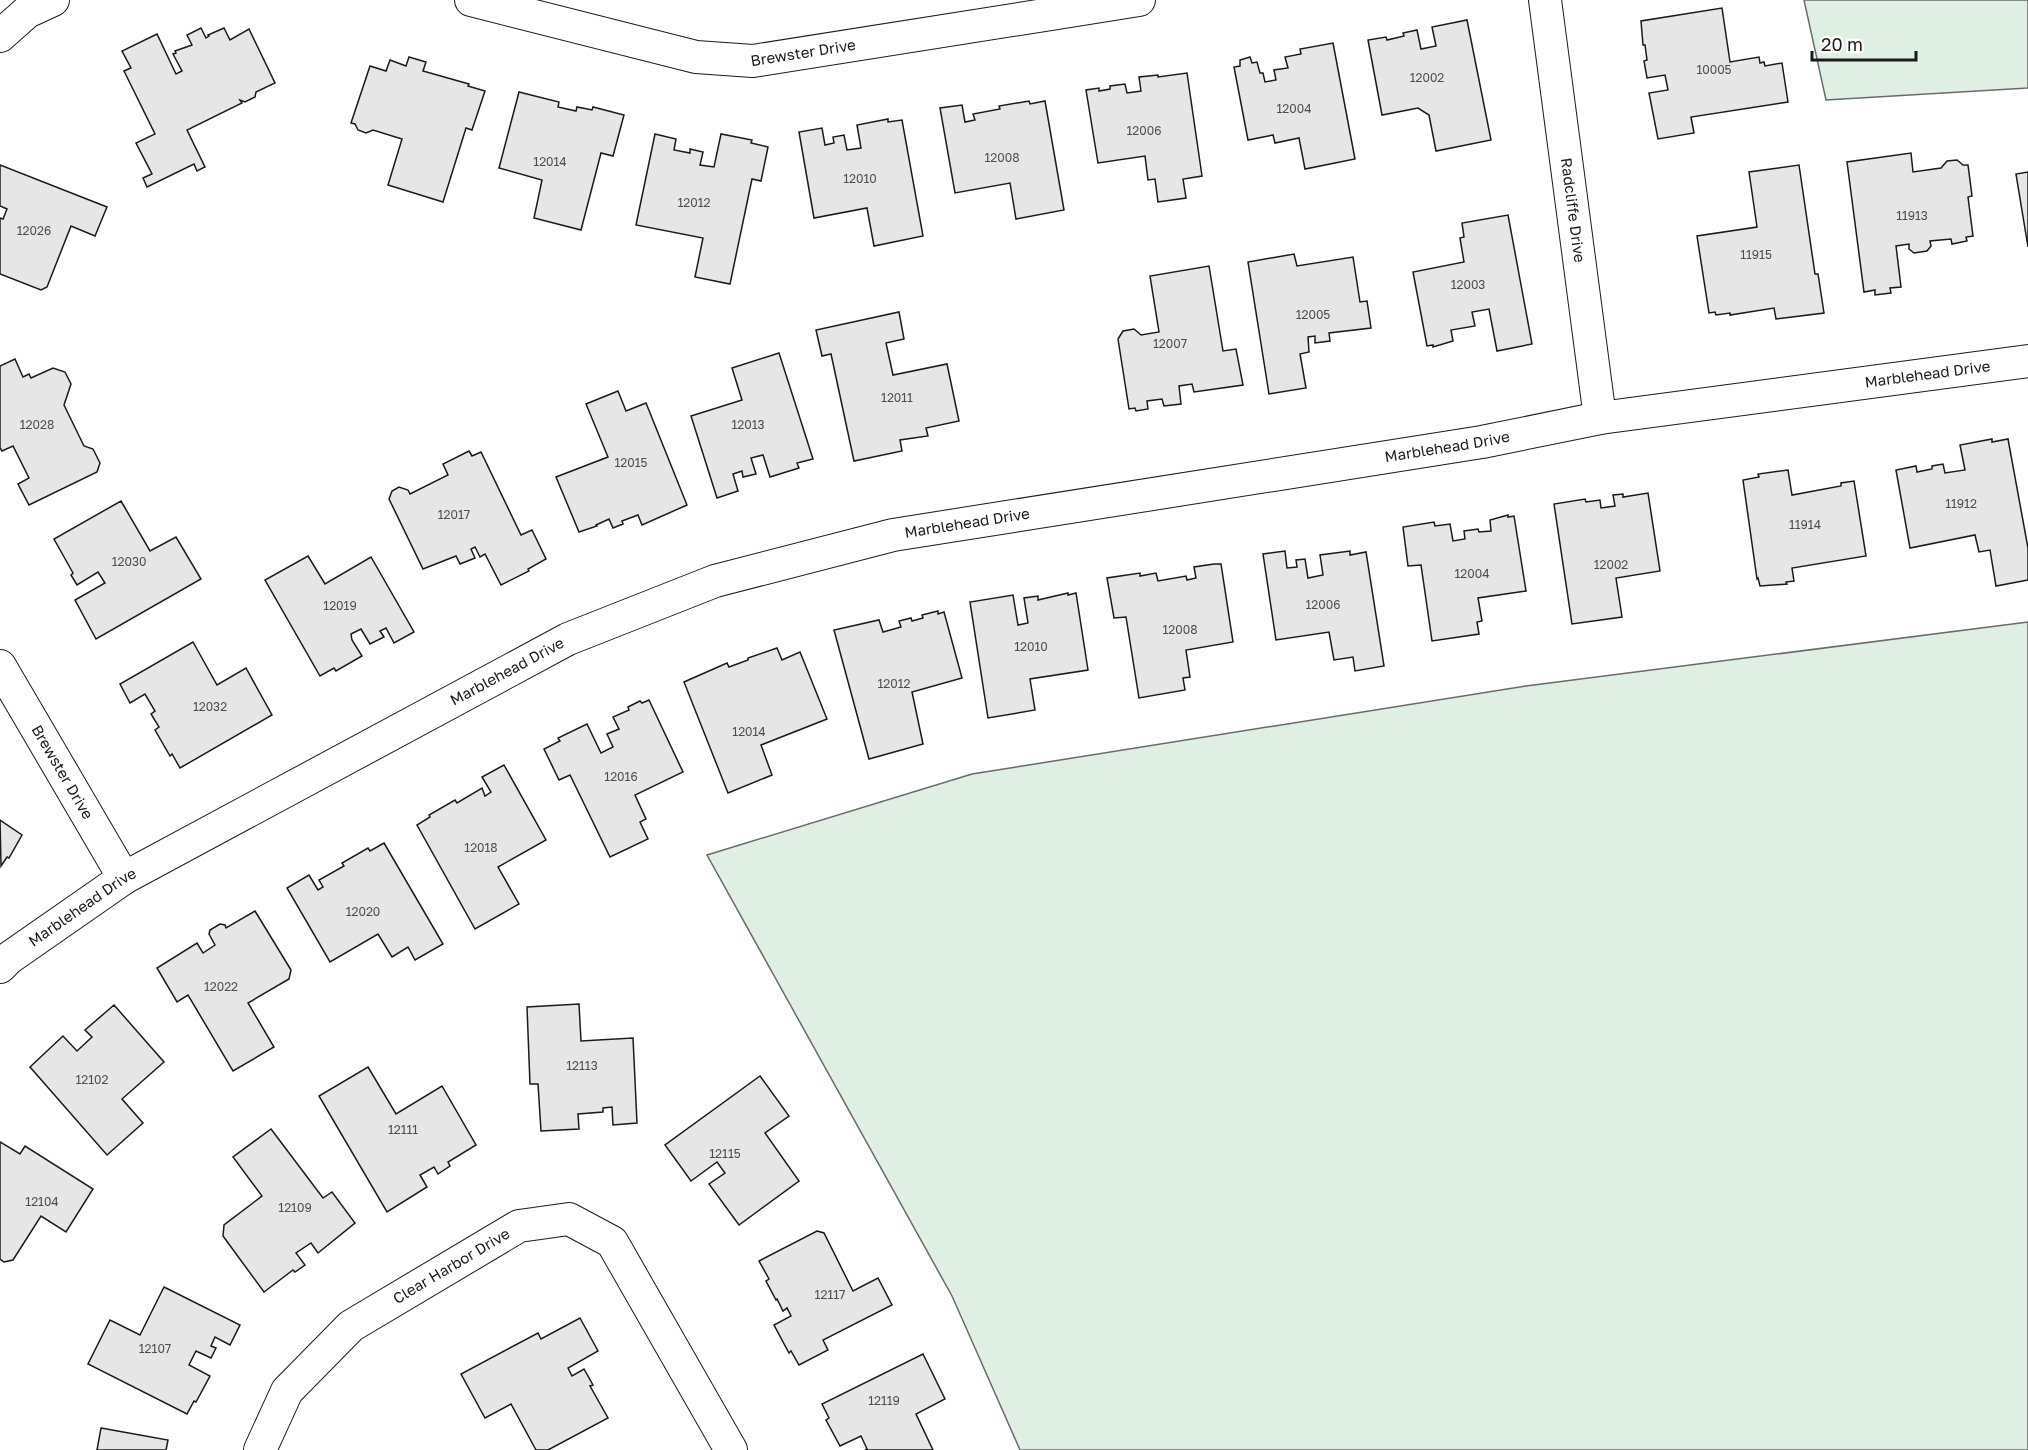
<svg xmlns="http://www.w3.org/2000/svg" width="2028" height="1450" viewBox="0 0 2028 1450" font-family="'Golos Text',sans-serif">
<rect width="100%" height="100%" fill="#fff"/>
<!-- green -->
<g fill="#e0efe3" stroke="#6a6a6a" stroke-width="1.5">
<polygon points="1804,0 2028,0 2028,88 1826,100"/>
<polygon points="2028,622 2028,1450 1020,1450 952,1296 707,855 972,774 1526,686"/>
</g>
<!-- building -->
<g fill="#e6e6e6" stroke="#1a1a1a" stroke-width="1.5">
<polygon points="1722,8 1730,62 1759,57 1760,63 1764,62 1765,66 1782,63 1788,102 1691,117 1694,133 1658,139 1649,93 1668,90 1665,75 1647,78 1644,61 1647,60 1645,45 1643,45 1641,21"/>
<polygon points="1467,20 1491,140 1436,151 1429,115 1418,108 1382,115 1368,40 1386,37 1387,40 1404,36 1403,33 1417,30 1421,49 1436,46 1432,27"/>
<polygon points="201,28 206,38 209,36 208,35 224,28 230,40 249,29 275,83 256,92 255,97 245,102 240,100 242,103 187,130 205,167 197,171 194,164 147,187 143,178 152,174 136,143 155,134 124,71 131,68 122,51 157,34 176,74 182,71 173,54 176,53 175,51 192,45 187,35"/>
<polygon points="1333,43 1355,159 1305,169 1299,138 1275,143 1273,135 1248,140 1234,67 1240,66 1240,60 1250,57 1252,63 1257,62 1260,73 1263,73 1265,82 1276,80 1274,70 1288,68 1285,57 1301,54 1300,49"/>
<polygon points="409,57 426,62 423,71 469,84 468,86 485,91 472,130 466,128 443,202 388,185 402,139 373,130 366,133 358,130 355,124 351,123 370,66 386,71 390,60 406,66"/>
<polygon points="1187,73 1202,176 1183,179 1186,198 1158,202 1155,179 1148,180 1145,156 1098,163 1086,90 1099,88 1099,91 1110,89 1110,86 1125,84 1127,93 1141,91 1139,77 1158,75 1158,77"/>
<polygon points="519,92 559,102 558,107 576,111 577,107 592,110 593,107 624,115 613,156 601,153 581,230 534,218 542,180 499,168"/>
<polygon points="1029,101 1030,104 1045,101 1064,210 1016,219 1010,183 955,193 940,108 962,105 965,122 975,120 973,114 1000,109 999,106"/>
<polygon points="888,119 888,122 902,120 923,236 874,246 867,208 814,218 799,132 822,128 825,145 834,143 833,137 844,135 847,150 861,148 857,125"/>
<polygon points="655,134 676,139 674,150 690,153 690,149 703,152 700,165 714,167 721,134 752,140 751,143 768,147 761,181 752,179 730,284 695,277 703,238 636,225"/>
<polygon points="1911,153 1913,172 1941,168 1947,161 1957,160 1963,165 1968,165 1972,196 1968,197 1973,236 1966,237 1967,241 1952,244 1951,239 1930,241 1931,246 1927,251 1914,253 1909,249 1909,244 1896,246 1901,287 1890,288 1891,293 1875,295 1875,290 1864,292 1847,162"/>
<polygon points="0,165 107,207 95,236 71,226 47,287 41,290 0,274 0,218 3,219 7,209 0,206"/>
<polygon points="1799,165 1815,274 1818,274 1824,313 1776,319 1774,308 1730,315 1730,313 1716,315 1715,312 1709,313 1697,236 1757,227 1749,172"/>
<polygon points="2028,172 2028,247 2016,174"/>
<polygon points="1508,215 1532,344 1497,351 1489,309 1472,312 1475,326 1451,330 1453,341 1433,347 1433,345 1427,346 1413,272 1464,262 1460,238 1464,237 1462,223"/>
<polygon points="1294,254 1297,266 1353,257 1360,302 1367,301 1371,328 1329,333 1330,341 1315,343 1315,336 1308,337 1309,352 1300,354 1306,388 1269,394 1248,262"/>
<polygon points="1209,266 1223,351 1236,349 1243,385 1194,392 1192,384 1179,386 1181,404 1164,406 1162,399 1147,401 1148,409 1136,411 1135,408 1129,409 1118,339 1123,331 1134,329 1141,335 1159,332 1150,276"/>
<polygon points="899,312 904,339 886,343 893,375 947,364 959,421 926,428 928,436 900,440 902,451 854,461 831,354 822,356 816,330"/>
<polygon points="779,353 813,459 797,463 799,468 770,477 763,455 751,458 756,474 743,477 742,471 733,474 738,491 717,498 691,416 742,400 732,368"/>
<polygon points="15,359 23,377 29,374 31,378 53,368 65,372 71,384 64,405 84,446 93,449 100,463 97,472 29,505 18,484 29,478 13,446 2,451 0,448 0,366"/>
<polygon points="618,391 626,411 646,403 687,505 642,525 638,515 622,521 623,524 613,528 609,519 596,525 597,526 579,532 556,477 608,457 586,404"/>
<polygon points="1992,439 1992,442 2008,439 2028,548 2028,580 1996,586 1990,550 1979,552 1975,535 1910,548 1896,470 1916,466 1917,472 1932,469 1932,466 1943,464 1945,473 1965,470 1960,445"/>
<polygon points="469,451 472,456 481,452 521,535 532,530 546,559 528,569 529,571 501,585 485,554 480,557 475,547 471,549 475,558 460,564 456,556 423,569 389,499 392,491 399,487 408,490 410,494 448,475 443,464"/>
<polygon points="1788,470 1792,495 1841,486 1841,483 1854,481 1866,556 1792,568 1794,581 1786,582 1787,584 1760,586 1758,578 1757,579 1743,480 1759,477 1758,474"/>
<polygon points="1648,493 1660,571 1616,578 1622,617 1572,624 1554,504 1585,499 1586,502 1600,500 1601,508 1615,506 1613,495 1623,494 1623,497"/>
<polygon points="121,501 150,551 176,537 201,579 96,639 75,600 105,583 98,572 77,585 71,575 73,573 54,539"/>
<polygon points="1508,515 1508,517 1514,516 1526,591 1478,598 1482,621 1477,622 1479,634 1432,641 1421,565 1408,566 1403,527 1434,522 1435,526 1450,524 1453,541 1465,539 1464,531 1478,529 1479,532 1491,531 1490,520"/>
<polygon points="1285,551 1287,568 1297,567 1296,560 1305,559 1308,578 1323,575 1320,555 1350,551 1350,555 1366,552 1384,666 1355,671 1353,657 1334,660 1329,632 1276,640 1263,554"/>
<polygon points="308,556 325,584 371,557 414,632 394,643 386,628 380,631 384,637 370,644 361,629 351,634 352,640 362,656 336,671 334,668 320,676 265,580"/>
<polygon points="1214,564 1221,564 1233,642 1186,650 1190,677 1183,678 1185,690 1139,698 1126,617 1114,618 1107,578 1140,573 1140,576 1156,573 1158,581 1186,576 1187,580 1196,578 1194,567"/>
<polygon points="1068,593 1068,595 1076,593 1088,670 1030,679 1035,710 988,718 970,602 1013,595 1018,625 1028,623 1024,598 1038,596 1038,600"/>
<polygon points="938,611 938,614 944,612 962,678 912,692 923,744 869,759 834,630 879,620 883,632 901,627 899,621 911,618 912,621 923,618 922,615"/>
<polygon points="193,642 217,685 246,668 272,715 180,768 172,754 170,756 155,730 159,727 151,714 155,711 145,694 130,703 120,684"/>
<polygon points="777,648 782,660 800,652 827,719 761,745 772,775 728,793 684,682 727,663 729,667 748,660 748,658"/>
<polygon points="649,700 683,772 635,795 646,819 640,822 648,839 610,857 570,775 559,780 544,749 560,741 558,738 587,724 601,753 613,747 607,734 619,729 613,717 629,710 628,707 640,701 642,703"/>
<polygon points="504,765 546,840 498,867 519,904 475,929 417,825 430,817 429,815 455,800 457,803 482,788 485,796 491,792 482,777"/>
<polygon points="0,820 22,835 9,858 7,857 1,866"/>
<polygon points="384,843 443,944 415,960 408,947 392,957 378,934 330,962 287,888 309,875 318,890 323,887 319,880 344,866 342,863 368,848 370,851"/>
<polygon points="255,911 291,970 289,979 248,1003 274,1047 233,1071 188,995 177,1002 157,968 197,943 203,953 215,945 209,934 210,930 220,924 225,925 226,928"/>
<polygon points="579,1004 581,1041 633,1038 637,1123 613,1125 612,1107 603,1108 603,1112 578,1114 579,1129 541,1131 538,1084 530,1084 527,1007"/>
<polygon points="114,1005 164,1062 122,1099 143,1123 107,1155 30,1067 63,1036 77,1051 92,1037 85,1030"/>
<polygon points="368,1067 396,1114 442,1086 476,1145 448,1162 450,1166 438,1174 434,1167 420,1175 427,1187 387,1212 319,1096"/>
<polygon points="760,1076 789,1116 765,1133 799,1181 739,1225 709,1184 725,1173 717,1162 691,1181 665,1145"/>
<polygon points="271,1129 323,1198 332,1192 355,1223 318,1253 311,1243 296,1253 305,1265 295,1272 293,1270 264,1292 223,1236 224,1225 262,1196 233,1157"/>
<polygon points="0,1142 20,1154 25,1146 93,1189 66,1232 41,1216 13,1260 4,1262 0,1259"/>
<polygon points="817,1231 824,1233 853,1291 878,1278 892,1305 823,1340 828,1350 799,1365 791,1351 789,1353 774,1325 791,1316 787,1308 783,1311 777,1299 776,1300 766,1281 769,1279 759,1261"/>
<polygon points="164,1287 240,1325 230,1345 215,1337 211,1346 216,1348 211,1358 196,1351 189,1365 210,1376 196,1402 194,1401 187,1414 88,1364 110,1320 140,1335"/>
<polygon points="580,1318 598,1351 568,1368 572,1376 584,1369 593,1385 590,1386 608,1418 548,1450 536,1450 511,1404 485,1418 461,1374 538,1333 541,1339"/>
<polygon points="923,1354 945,1399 916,1414 933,1450 865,1450 867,1449 861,1436 840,1446 826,1420 829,1418 822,1404"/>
<polygon points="101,1428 168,1440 166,1450 97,1450"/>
</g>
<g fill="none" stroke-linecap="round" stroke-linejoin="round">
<defs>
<g id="street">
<path id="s1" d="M471 0 696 57 753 61 1139 0"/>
<path id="s2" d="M1545 0 1600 418"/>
<polyline points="0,36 27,12 53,0"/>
<path id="s3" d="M0 666 124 878"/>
<path id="s4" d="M0 967 9 958 124 878 568 639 715 581 893 535 1482 442 1600 418 2028 361"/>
<path id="s5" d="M260 1450 287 1391 351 1326 519 1226 569 1219 612 1242 731 1450"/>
</g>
</defs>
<!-- street casing -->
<use href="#street" stroke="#1a1a1a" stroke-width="34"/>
<!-- street -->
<use href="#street" stroke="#fff" stroke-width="32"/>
</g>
<g text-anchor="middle" stroke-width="4.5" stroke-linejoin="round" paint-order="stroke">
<!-- number labels -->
<g font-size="12" fill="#4d4d4d">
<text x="1714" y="74">10005</text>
<text x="1427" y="82">12002</text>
<text x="1294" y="113">12004</text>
<text x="1144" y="135">12006</text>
<text x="1002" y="162">12008</text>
<text x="550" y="166">12014</text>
<text x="860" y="183">12010</text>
<text x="694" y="207">12012</text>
<text x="1912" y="220">11913</text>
<text x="34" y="235">12026</text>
<text x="1756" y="259">11915</text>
<text x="1468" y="289">12003</text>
<text x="1313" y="319">12005</text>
<text x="1170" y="348">12007</text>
<text x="897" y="402">12011</text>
<text x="37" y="429">12028</text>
<text x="748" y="429">12013</text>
<text x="631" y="467">12015</text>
<text x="1961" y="508">11912</text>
<text x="454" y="519">12017</text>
<text x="1805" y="529">11914</text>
<text x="129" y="566">12030</text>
<text x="1611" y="569">12002</text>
<text x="1472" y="578">12004</text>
<text x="1323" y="609">12006</text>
<text x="340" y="610">12019</text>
<text x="1180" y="634">12008</text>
<text x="1031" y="651">12010</text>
<text x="894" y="688">12012</text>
<text x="210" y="711">12032</text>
<text x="749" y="736">12014</text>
<text x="621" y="781">12016</text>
<text x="481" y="852">12018</text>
<text x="363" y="916">12020</text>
<text x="221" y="991">12022</text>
<text x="582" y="1070">12113</text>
<text x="92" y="1084">12102</text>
<text x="403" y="1134">12111</text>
<text x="725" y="1158">12115</text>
<text x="42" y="1206">12104</text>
<text x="295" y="1212">12109</text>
<text x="830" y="1299">12117</text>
<text x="155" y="1353">12107</text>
<text x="884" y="1405">12119</text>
</g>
<!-- street labels -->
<g font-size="15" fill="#1a1a1a" stroke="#fff">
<text dy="5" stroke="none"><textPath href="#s1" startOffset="340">Brewster Drive</textPath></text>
<text dy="5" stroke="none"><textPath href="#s2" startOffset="212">Radcliffe Drive</textPath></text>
<text dy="5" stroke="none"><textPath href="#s4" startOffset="2046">Marblehead Drive</textPath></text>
<text dy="5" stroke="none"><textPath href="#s4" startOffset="1560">Marblehead Drive</textPath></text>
<text dy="5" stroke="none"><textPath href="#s4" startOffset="1074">Marblehead Drive</textPath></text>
<text dy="5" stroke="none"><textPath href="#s4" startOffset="588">Marblehead Drive</textPath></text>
<text dy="5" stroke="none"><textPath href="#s3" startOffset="123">Brewster Drive</textPath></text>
<text dy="5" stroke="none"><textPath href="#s4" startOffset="102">Marblehead Drive</textPath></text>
<text dy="5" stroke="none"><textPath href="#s5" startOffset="273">Clear Harbor Drive</textPath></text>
</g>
</g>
<!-- scale -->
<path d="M1812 51v9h104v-9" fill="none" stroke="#1a1a1a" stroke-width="3"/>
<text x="1821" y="51" font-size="18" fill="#1a1a1a" stroke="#ffffff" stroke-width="4.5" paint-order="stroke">20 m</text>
</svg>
